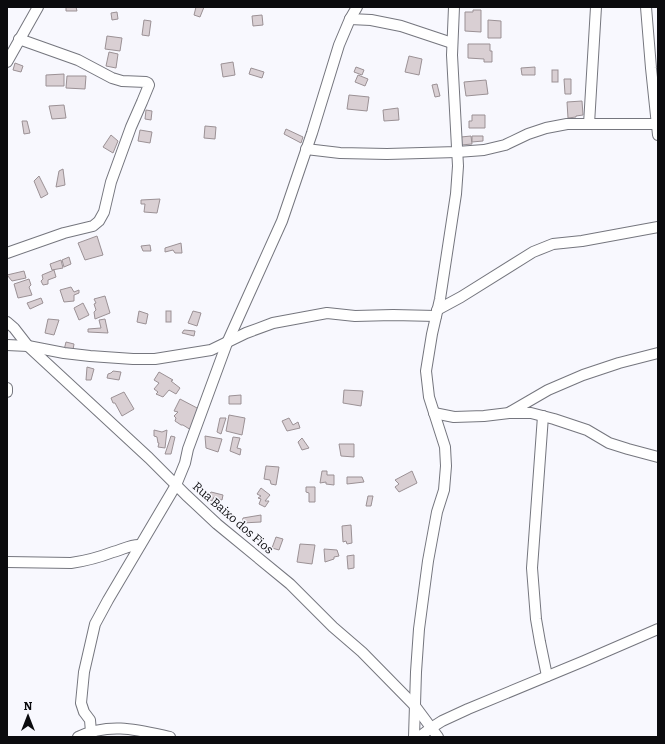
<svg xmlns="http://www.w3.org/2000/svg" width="665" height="744" viewBox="0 0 665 744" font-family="Bitter,serif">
<rect width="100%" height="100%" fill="#f8f8fe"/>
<!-- building -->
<g fill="#d9cfd3" stroke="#9b9195">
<polygon points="66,7 76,7 77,11 66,11"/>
<polygon points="196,7 204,7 200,17 194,15"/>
<polygon points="473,10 481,10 481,32 465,31 465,12 473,12"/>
<polygon points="117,12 118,19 112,20 111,13"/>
<polygon points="262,15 263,25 253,26 252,16"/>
<polygon points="144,20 151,21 149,36 142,35"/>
<polygon points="488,20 501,21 501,38 488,38"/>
<polygon points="107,36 122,38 120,51 105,49"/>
<polygon points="468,44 490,44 490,51 492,51 492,62 484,62 484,59 468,58"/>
<polygon points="109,52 118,54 116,68 106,66"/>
<polygon points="409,56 422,59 419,75 405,72"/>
<polygon points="233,62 235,75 223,77 221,64"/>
<polygon points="15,63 23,66 21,72 13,70"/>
<polygon points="356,67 364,70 362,75 354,72"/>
<polygon points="535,67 535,75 522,75 521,68"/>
<polygon points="251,68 264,72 262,78 249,74"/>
<rect x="552" y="70" width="6" height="12"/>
<polygon points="64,74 64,86 46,86 46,75"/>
<polygon points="358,75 368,79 365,86 355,82"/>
<polygon points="67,76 86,76 85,89 66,88"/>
<polygon points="564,79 571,79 571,94 565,94"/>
<polygon points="486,80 488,94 466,96 464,82"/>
<polygon points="437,84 440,96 435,97 432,85"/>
<polygon points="349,95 369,97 367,111 347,109"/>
<polygon points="582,101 583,115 576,116 576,117 568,118 567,102"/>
<polygon points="64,105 66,118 52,119 49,106"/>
<polygon points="398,108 399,120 384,121 383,110"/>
<polygon points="146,110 152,111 151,120 145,119"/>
<polygon points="472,115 485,115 485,128 469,128 469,121 472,121"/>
<polygon points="22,121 27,121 30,133 24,134"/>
<polygon points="205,126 216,127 215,139 204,138"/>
<polygon points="286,129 303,137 301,143 284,134"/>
<polygon points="140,130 152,132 150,143 138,141"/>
<polygon points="111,135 118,141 113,153 103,147"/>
<polygon points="471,136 472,144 461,145 461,137"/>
<polygon points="472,136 483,136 483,141 472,142"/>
<polygon points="63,169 65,185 56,187 59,171"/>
<polygon points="39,176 48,194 41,198 34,181"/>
<polygon points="160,199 157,213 144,212 145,204 141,204 141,200"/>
<polygon points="97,236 103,255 85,260 78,243"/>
<polygon points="181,243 182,253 175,253 173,250 165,252 165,248"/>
<polygon points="150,245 151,251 143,251 141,246"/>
<polygon points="69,257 71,264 64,267 62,260"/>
<polygon points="61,260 63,268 52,270 50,264"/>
<polygon points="54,270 56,277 48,280 48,284 43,285 41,281 43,279 42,275"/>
<polygon points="24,271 26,278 12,281 7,275"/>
<polygon points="29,279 31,285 29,287 32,295 18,298 14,284"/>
<polygon points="71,287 74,292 79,290 79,293 74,295 74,301 64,302 60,290"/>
<polygon points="105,296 110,313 95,319 94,312 96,310 94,304 96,303 94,299"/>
<polygon points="41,298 43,303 30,309 27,303"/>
<polygon points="83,303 89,315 79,320 74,308"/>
<polygon points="139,311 148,314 146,324 137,322"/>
<rect x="166" y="311" width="5" height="11"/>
<polygon points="193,311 201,313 197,326 188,323"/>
<polygon points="48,319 59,320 54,335 45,333"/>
<polygon points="105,319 108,333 88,332 88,329 101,328 99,320"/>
<polygon points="184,330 195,331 194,336 182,333"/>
<polygon points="66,342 74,344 73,350 64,350"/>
<polygon points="87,367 94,369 91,380 86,380"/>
<polygon points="113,371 121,372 119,380 107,378 108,374 111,373"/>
<polygon points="159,372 173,380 171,381 180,388 176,394 169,390 163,397 156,394 158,392 154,389 159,383 154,380"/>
<polygon points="344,390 363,391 361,406 343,403"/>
<polygon points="124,392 134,409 122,416 115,403 113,403 111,398"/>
<polygon points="241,395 241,404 229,404 229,396"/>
<polygon points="180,399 199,409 191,430 183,425 181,425 175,421 176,418 174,416 178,412 174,411"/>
<polygon points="229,415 245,418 242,435 226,431"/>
<polygon points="220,418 226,418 221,434 217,432"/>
<polygon points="289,418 293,425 298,422 300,428 287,431 282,421"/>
<polygon points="154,430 162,432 167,430 165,448 158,447 159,443 158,443 157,437 154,436"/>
<polygon points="171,436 175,437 171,454 165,454"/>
<polygon points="205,436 222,439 218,452 206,448"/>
<polygon points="233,437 240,438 237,448 241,449 240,455 230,451"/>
<polygon points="302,438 309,448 302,450 298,442"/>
<polygon points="339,444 354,444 354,457 341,456"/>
<polygon points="266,466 279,467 276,485 271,484 270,480 264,479"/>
<polygon points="322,471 327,471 327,475 334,475 334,485 326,484 326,482 320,483"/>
<polygon points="412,471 417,483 399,492 395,487 399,484 395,480"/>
<polygon points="347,477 362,477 364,482 347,484"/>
<polygon points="306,487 315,487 315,502 309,502 309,493 306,492"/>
<polygon points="261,488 270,495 265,501 269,501 265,507 259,504 261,499 258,498 261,496 257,494"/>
<polygon points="211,492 223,495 222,500 214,497 212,501 207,498"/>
<polygon points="368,496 373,496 371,506 366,506"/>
<polygon points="261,515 261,522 242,523 243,518"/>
<polygon points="351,525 352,543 347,544 346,541 343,542 342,526"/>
<polygon points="276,537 283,539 279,550 272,548"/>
<polygon points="300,544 315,545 312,564 297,562"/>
<polygon points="324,549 337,550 339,556 334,557 334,559 325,562"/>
<polygon points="354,555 354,568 348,569 347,556"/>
</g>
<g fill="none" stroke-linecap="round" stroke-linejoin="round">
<defs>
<g id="street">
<polyline points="646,7 651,68 658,135"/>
<polyline points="350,19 371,20 401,26 452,43"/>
<polyline points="7,62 38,7"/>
<polyline points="589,124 596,7"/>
<polyline points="306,149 340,153 387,154 457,152 484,150 505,145 528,134 546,128 567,124 657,124"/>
<polyline points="7,253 64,233 93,226 99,221 104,212 111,182 131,127 142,102 149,85 148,83 146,82 122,81 112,78 78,60 19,39"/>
<polyline points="437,310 461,297 533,252 553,244 582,241 658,227"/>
<polyline points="7,322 14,328 28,346 149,458 186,495 217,524 290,584 333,627 362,652 415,706 438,737"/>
<polyline points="7,345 28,346 64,353 90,356 133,359 155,359 211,350 246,333 273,323 327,313 355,316 393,315 436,316"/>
<polyline points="7,388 7,392"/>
<polyline points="510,412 548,390 583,375 619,363 658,353"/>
<polyline points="434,413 454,417 484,416 509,413 531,413 554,419 587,430 609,443 628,449 658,457"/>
<polyline points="543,416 532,568 536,619 540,642 547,676"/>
<path d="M7 562 71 563C85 561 100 557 113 552 122 550 131 544 140 545"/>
<polyline points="91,732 90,720 84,712 81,703 84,672 95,624 108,600 176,485 185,463 188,449 227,343 282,221 312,133 339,45 350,19 357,7"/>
<path d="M78 737C110 722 138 730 170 737"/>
<polyline points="414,737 416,672 419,629 428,561 437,512 444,490 446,466 445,447 429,397 426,371 432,334 440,299 456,194 458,166 452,55 454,7"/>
<polyline points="419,737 431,728 442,721 468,709 584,661 658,629"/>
</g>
</defs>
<!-- street casing -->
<use href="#street" stroke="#75767e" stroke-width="12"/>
<!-- street -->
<use href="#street" stroke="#fff" stroke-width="10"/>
</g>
<g text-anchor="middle" stroke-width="3" stroke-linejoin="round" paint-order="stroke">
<!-- street labels -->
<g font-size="12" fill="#0b0b0e" stroke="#f8f8fe">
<text transform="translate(233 518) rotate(41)" y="4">Rua Baixo dos Fios</text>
</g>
</g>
<!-- border -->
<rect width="665" height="744" fill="none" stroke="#0b0b0e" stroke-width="16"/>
<!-- north arrow -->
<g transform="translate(28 716)" stroke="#f8f8fe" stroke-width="3" paint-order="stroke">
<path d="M0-3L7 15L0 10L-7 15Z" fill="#0b0b0e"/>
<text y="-6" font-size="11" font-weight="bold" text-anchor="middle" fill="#0b0b0e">N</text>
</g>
</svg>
